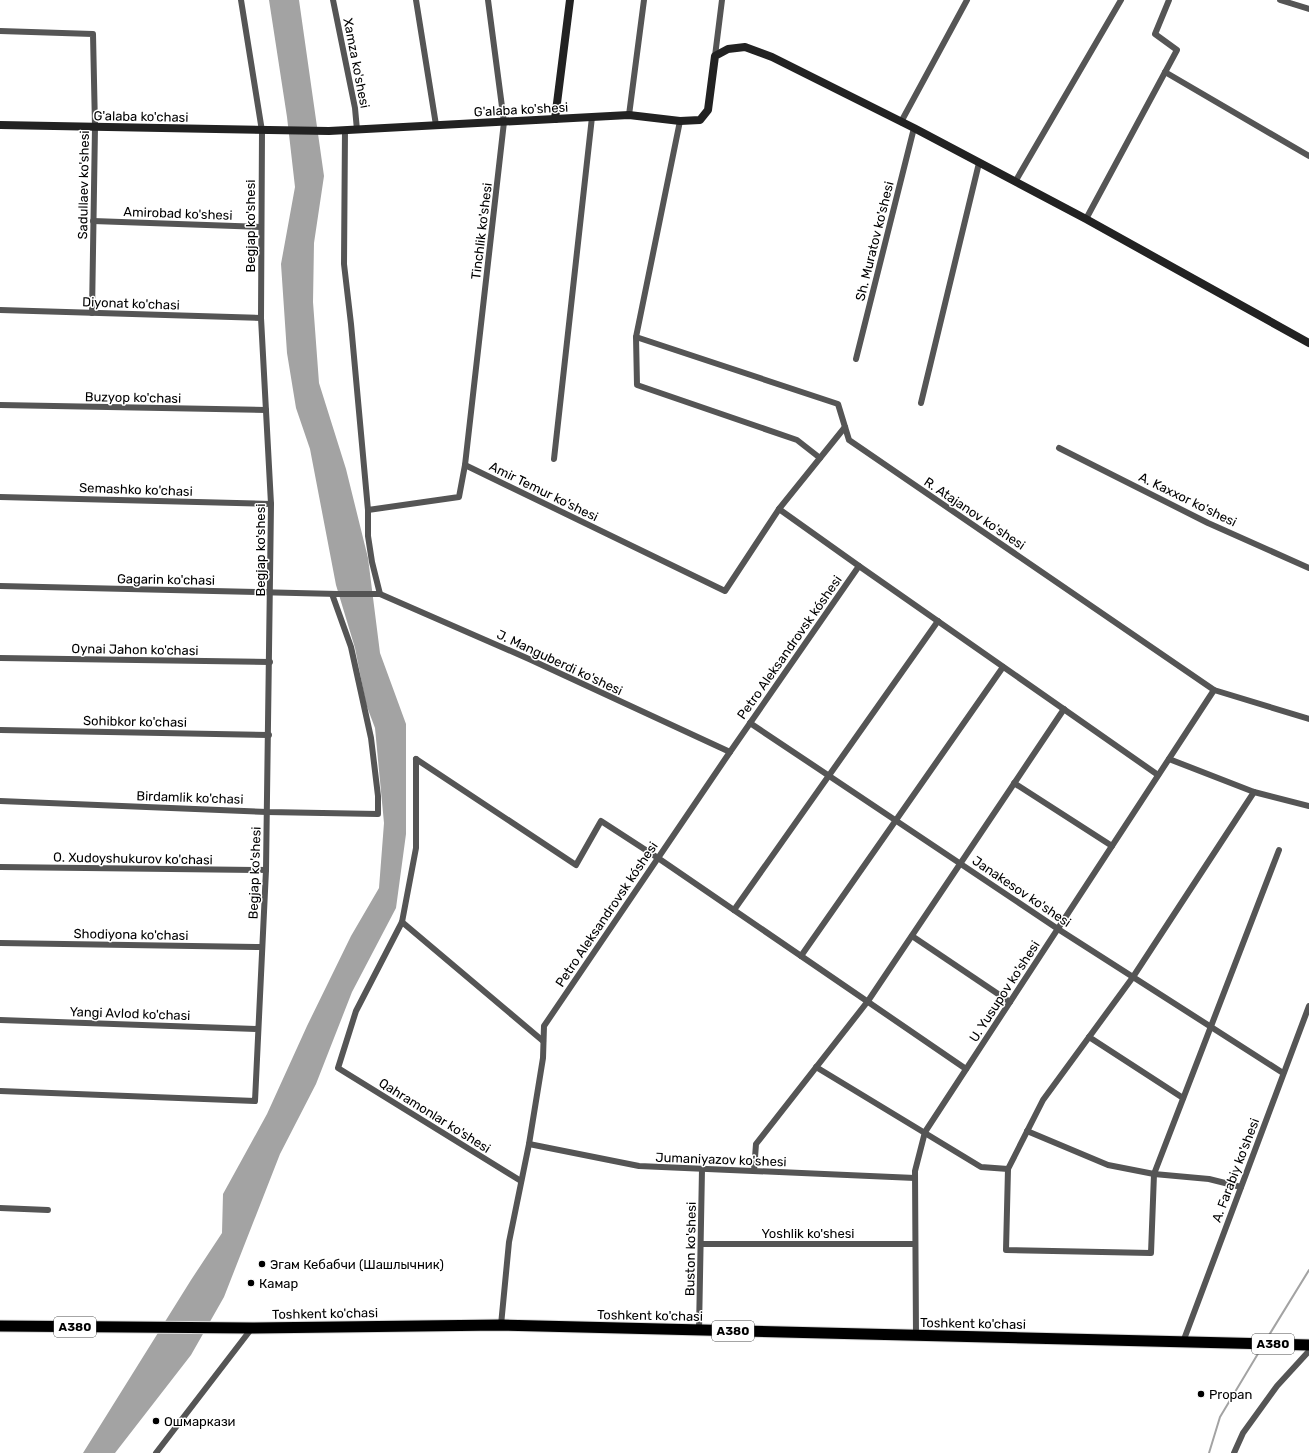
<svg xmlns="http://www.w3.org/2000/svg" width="1309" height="1453" viewBox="0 0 1309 1453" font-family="Rubik,sans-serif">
<rect width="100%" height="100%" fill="#fff"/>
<!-- water -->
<polygon fill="#a3a3a3" points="269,0 299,0 324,176 314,243 313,302 319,383 346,469 368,558 380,653 406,724 406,834 396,908 352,992 316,1084 280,1154 224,1297 191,1355 115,1453 83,1453 191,1280 222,1233 223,1194 267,1114 307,1026 351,936 379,888 384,823 375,728 366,704 355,648 336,585 310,449 296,408 287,353 281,264 295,187 287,117"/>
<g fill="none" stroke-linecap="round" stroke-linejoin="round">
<!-- stream -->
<g stroke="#a3a3a3" stroke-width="2">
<polyline points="1266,1340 1309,1270"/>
<polyline points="1209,1453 1220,1417 1262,1347"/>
</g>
<defs>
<polyline id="highway" points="0,1326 252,1328 501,1325 1309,1345"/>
</defs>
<!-- highway casing -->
<use href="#highway" stroke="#dbdbdb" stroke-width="13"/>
<!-- street -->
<g stroke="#555" stroke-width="6">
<polyline points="333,0 355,108 357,130"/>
<polyline points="416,0 436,125"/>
<polyline points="1280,0 1309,9"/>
<polyline points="0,31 93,34 95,127 92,313"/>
<polyline points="715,56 722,0"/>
<polyline points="1165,72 1309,156"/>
<polyline points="629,115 644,0"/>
<polyline points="680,121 636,337 637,385 797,440 820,458"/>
<polyline points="901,122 967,0"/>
<polyline points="345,130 344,264 351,324 368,510 368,536 372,562 380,594"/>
<polyline points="1015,182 1121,0"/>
<polyline points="1086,219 1177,50 1155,34 1169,0"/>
<polyline points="93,221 261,227"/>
<polyline points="0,310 261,318"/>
<polyline points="636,337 838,404 849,440 1214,690 1309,719"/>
<polyline points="856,359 914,128"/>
<polyline points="921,403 979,163"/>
<polyline points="0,405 266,410"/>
<polyline points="1059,448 1208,523 1309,568"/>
<polyline points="554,459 592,117"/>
<polyline points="465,465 504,122 488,0"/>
<polyline points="0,497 271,504"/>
<polyline points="779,509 859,566 1158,775"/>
<polyline points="368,510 459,497 465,465 725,591 779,509 845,427"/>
<polyline points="0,586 338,594 380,594 529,659 730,752"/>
<polyline points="0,658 270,662"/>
<polyline points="750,723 1058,929 1283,1073"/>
<polyline points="0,730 269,735"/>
<polyline points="416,759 576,865 601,821 658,858 966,1069"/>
<polyline points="416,759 416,848 402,922 356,1011 338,1068 521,1181"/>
<polyline points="1169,759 1254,792 1309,806"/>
<polyline points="1014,783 1112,846"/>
<polyline points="1254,792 1133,977 1043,1100 1008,1169 1006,1250 1151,1253 1154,1174 1279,850"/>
<polyline points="0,801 267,812 378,814 378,796 371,738 351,647 332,594"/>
<polyline points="0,867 266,870"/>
<polyline points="734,910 938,621"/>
<polyline points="402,922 543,1041"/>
<polyline points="912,936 1010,1002"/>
<polyline points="0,943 262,947"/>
<polyline points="801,956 1003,667"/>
<polyline points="0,1020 258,1029"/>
<polyline points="1089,1037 1183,1098"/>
<polyline points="816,1067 981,1167 1008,1169"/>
<polyline points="0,1091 255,1101 266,870 271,504 261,318 262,131 241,0"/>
<polyline points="1027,1131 1108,1165 1154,1174 1209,1179 1241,1187"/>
<polyline points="529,1144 639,1166 915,1178"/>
<polyline points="754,1171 756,1144 868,1001 1064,709"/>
<polyline points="0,1208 48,1210"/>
<polyline points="701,1244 915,1244"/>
<polyline points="501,1325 509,1242 529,1144 543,1058 544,1026 730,752 859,566"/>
<polyline points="699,1330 702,1169"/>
<polyline points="916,1335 915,1171 925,1132 1214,690"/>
<polyline points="1183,1342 1309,1006"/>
<polyline points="156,1453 252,1328"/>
<polyline points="1234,1453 1243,1433 1277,1386 1309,1351"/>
</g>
<!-- secondary -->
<g stroke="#222" stroke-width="8">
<polyline points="555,119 570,0"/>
<polyline points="0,125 329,131 629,115 680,121 700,120 708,110 715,56 728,49 745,47 772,57 914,128 1086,219 1309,343"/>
</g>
<!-- highway -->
<use href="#highway" stroke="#000" stroke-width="11"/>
</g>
<!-- markers -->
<g fill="#000" stroke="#fff" stroke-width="1.5">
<circle cx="262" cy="1264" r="4"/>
<circle cx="251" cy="1283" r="4"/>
<circle cx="1201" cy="1394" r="4"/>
<circle cx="156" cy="1421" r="4"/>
</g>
<g text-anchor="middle" stroke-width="3" stroke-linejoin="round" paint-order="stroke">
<!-- shield labels -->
<g fill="#fff" stroke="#4c4c4c" stroke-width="1">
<rect x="54" y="1317" width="42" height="20" rx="3"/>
<rect x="712" y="1321" width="42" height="20" rx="3"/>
<rect x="1252" y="1334" width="42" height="20" rx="3"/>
</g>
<g font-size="12" font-weight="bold" fill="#000">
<text x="75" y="1331">A380</text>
<text x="733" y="1335">A380</text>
<text x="1273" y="1348">A380</text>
</g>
<!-- street labels -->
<g font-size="13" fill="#000" stroke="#fff">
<text transform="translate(357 63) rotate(79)" y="5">Xamza ko'shesi</text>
<text transform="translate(521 109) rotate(-3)" y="5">G'alaba ko'shesi</text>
<text transform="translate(141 116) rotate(1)" y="5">G'alaba ko'chasi</text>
<text transform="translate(83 185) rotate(-89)" y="5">Sadullaev ko'shesi</text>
<text transform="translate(178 213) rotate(2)" y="5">Amirobad ko'shesi</text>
<text transform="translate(250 226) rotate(-90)" y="5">Begjap ko'shesi</text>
<text transform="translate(481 231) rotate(-83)" y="5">Tinchlik ko'shesi</text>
<text transform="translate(874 241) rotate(-76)" y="5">Sh. Muratov ko'shesi</text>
<text transform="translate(131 303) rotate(2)" y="5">Diyonat ko'chasi</text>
<text transform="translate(133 397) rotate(1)" y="5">Buzyop ko'chasi</text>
<text transform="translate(136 489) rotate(2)" y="5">Semashko ko'chasi</text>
<text transform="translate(544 491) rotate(26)" y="5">Amir Temur ko'shesi</text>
<text transform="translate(1188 499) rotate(26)" y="5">A. Kaxxor ko'shesi</text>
<text transform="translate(975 513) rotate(34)" y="5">R. Atajanov ko'shesi</text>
<text transform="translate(260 550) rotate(-90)" y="5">Begjap ko'shesi</text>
<text transform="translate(166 579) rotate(1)" y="5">Gagarin ko'chasi</text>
<text transform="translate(789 647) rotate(-55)" y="5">Petro Aleksandrovsk kóshesi</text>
<text transform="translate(135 649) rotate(1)" y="5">Oynai Jahon ko'chasi</text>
<text transform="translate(560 662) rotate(25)" y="5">J. Manguberdi ko'shesi</text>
<text transform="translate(135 721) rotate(1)" y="5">Sohibkor ko'chasi</text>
<text transform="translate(190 797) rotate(2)" y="5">Birdamlik ko'chasi</text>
<text transform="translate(133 858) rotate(1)" y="5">O. Xudoyshukurov ko'chasi</text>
<text transform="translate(254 873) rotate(-88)" y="5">Begjap ko'shesi</text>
<text transform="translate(1022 891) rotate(34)" y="5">Janakesov ko'shesi</text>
<text transform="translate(606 914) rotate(-56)" y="5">Petro Aleksandrovsk kóshesi</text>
<text transform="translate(131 934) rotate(1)" y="5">Shodiyona ko'chasi</text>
<text transform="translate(1004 991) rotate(-57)" y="5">U. Yusupov ko'shesi</text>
<text transform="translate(130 1013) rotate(2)" y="5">Yangi Avlod ko'chasi</text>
<text transform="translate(435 1115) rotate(32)" y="5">Qahramonlar ko'shesi</text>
<text transform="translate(721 1159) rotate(2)" y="5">Jumaniyazov ko'shesi</text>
<text transform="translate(1235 1170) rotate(-69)" y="5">A. Farabiy ko'shesi</text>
<text x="808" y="1238">Yoshlik ko'shesi</text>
<text transform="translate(690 1249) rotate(-89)" y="5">Buston ko'shesi</text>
<text transform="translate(325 1313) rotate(-1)" y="5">Toshkent ko'chasi</text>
<text transform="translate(650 1315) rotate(1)" y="5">Toshkent ko'chasi</text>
<text transform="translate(973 1323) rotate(1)" y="5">Toshkent ko'chasi</text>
</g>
<!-- poi labels -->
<g font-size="13" fill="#000" stroke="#fff" text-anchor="start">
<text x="270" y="1269">Эгам Кебабчи (Шашлычник)</text>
<text x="259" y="1288">Камар</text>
<text x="1209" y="1399">Propan</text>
<text x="164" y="1426">Ошмаркази</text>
</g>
</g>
</svg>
